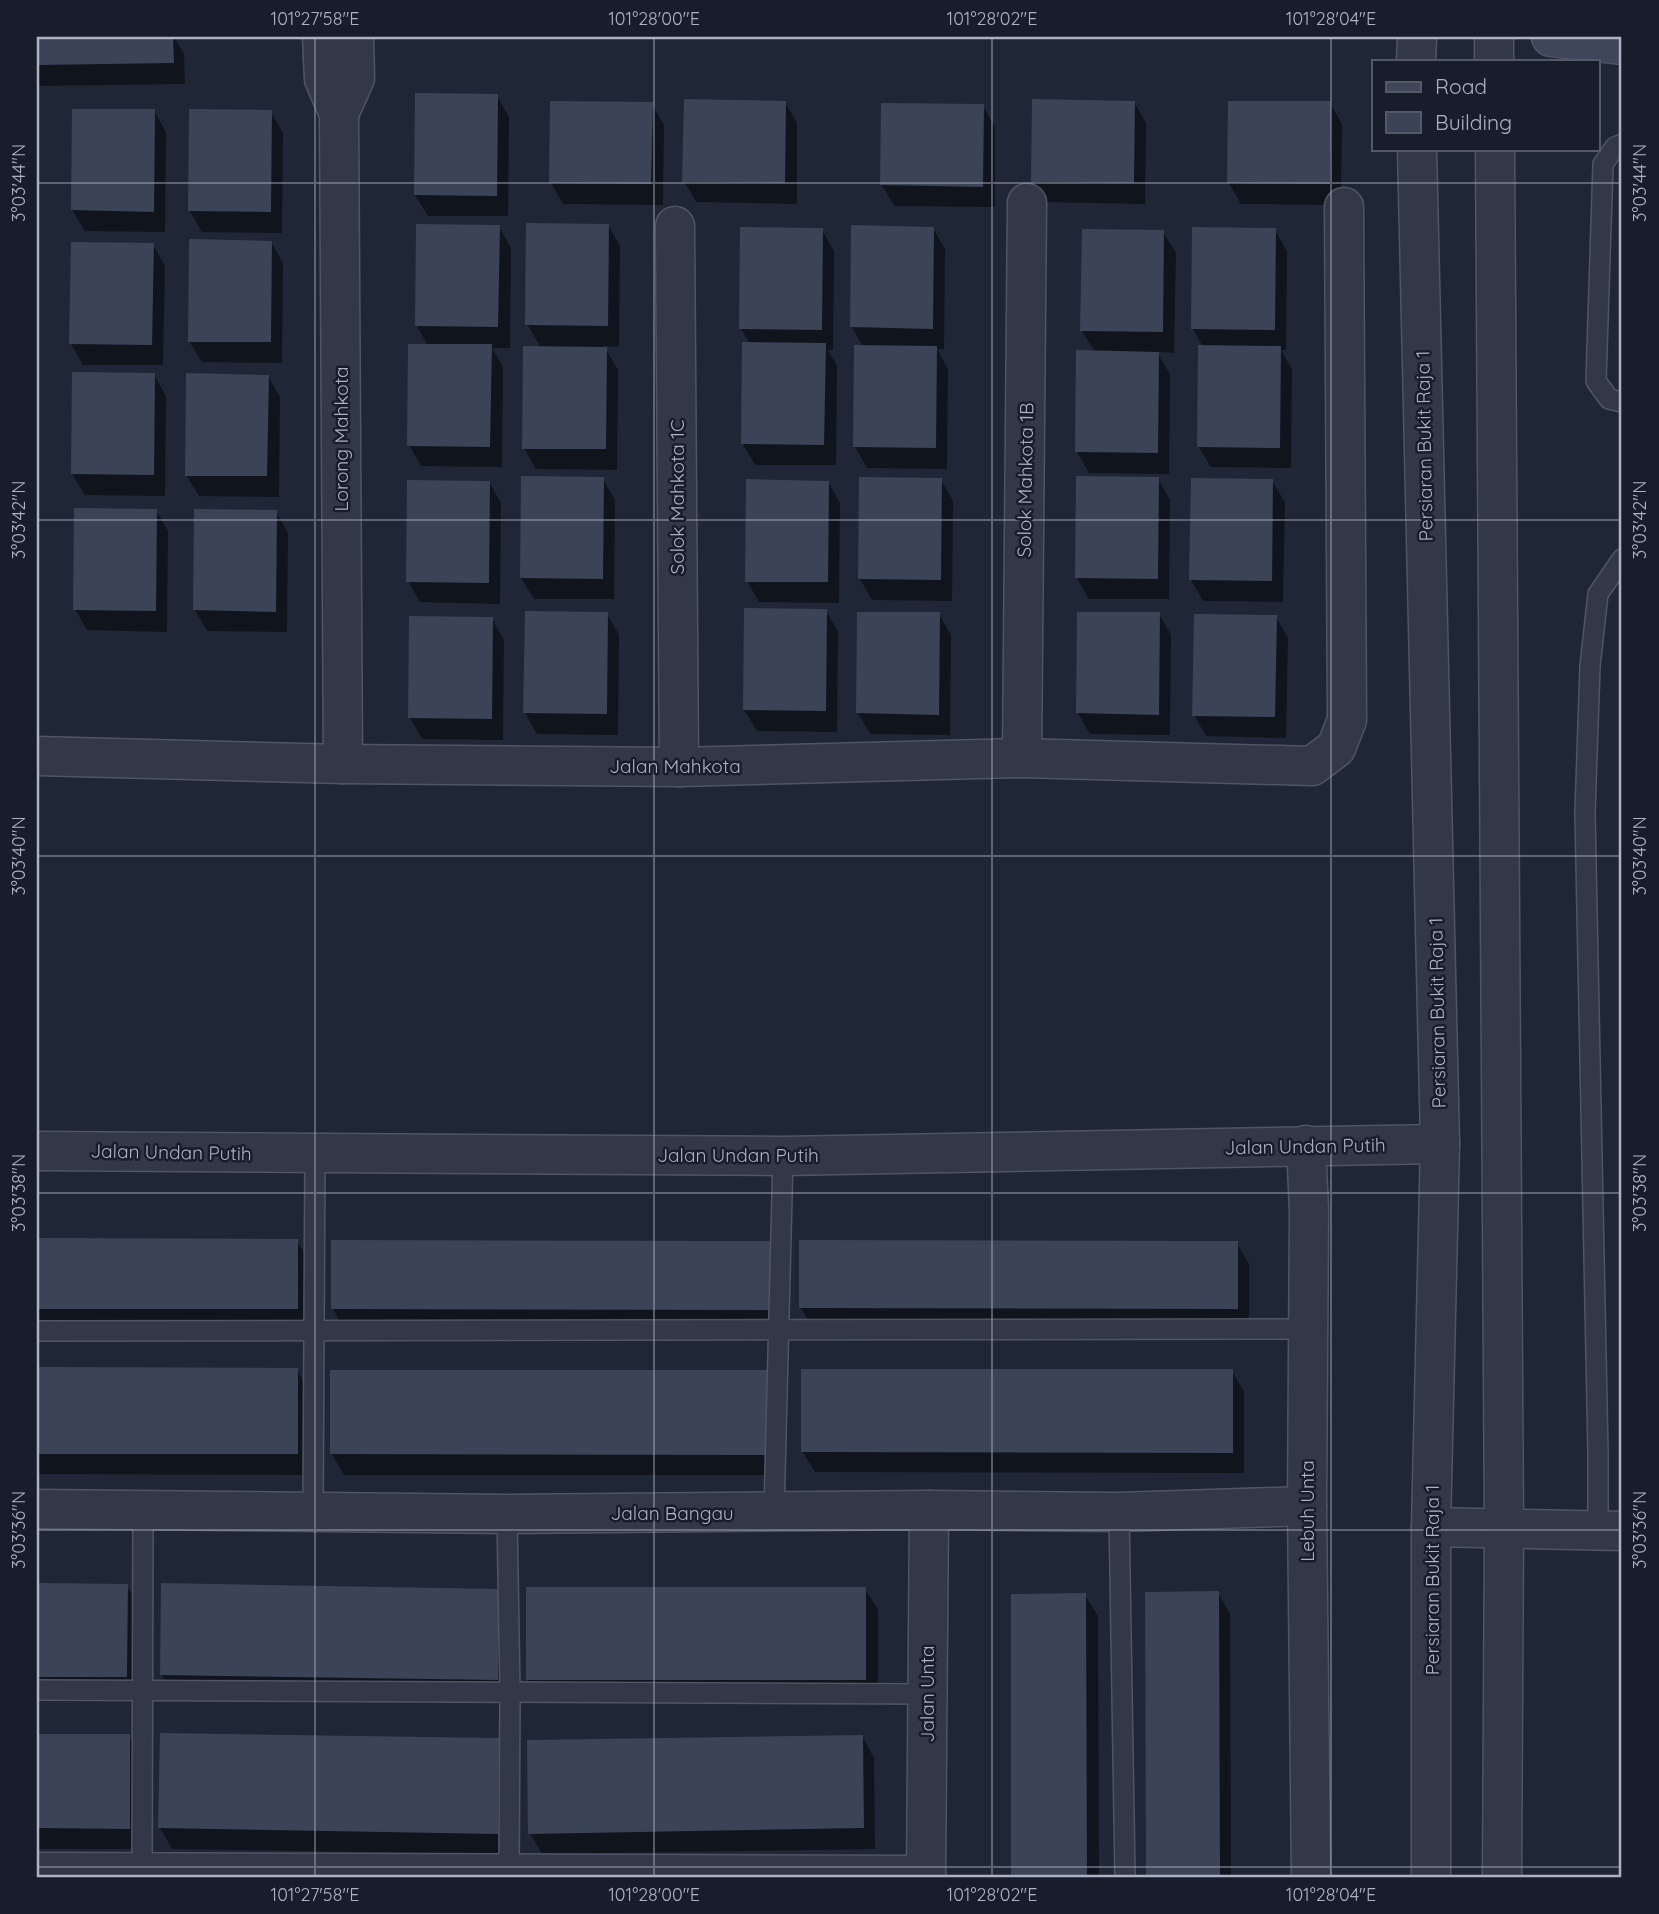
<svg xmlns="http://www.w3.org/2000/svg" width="1659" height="1914" viewBox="0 0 1659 1914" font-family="Quicksand,sans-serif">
<rect width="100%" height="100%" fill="#1f2636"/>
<!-- shadow -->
<g fill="#0007">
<polygon points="37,37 174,37 184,54 185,84 37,86"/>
<polygon points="497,96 509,117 508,216 428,216 415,195"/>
<polygon points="785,102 797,123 797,204 696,202 684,181"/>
<polygon points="1134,102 1146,123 1145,204 1045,202 1033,181"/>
<polygon points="1330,103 1342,124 1341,205 1241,204 1229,183"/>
<polygon points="652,104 664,125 663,205 563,204 551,183"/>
<polygon points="983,106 995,127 995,207 894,206 882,185"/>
<polygon points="154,111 166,132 165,232 85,231 72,210"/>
<polygon points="271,112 283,133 282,233 202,232 189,210"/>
<polygon points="608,225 620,246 619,347 604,346 618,370 617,470 536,469 524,448 541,348 527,324"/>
<polygon points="499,227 511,248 510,348 492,348 503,367 502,467 421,466 409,445 428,346 417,326"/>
<polygon points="933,228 945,249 944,349 937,349 948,369 947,469 867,468 855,447 863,347 852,327"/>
<polygon points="822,230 834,251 833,350 828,350 837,366 836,465 755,465 743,444 750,344 741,329"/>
<polygon points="1275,230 1287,251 1286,350 1281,350 1292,369 1291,468 1211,467 1198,446 1203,347 1193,329"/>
<polygon points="1163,232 1176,253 1174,353 1157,352 1170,374 1169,474 1089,473 1077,452 1095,352 1082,331"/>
<polygon points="271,242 283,263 282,363 202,362 189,341"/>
<polygon points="153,245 165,266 163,365 83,365 71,344"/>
<polygon points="154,375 166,396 165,496 85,495 72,474"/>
<polygon points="268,376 280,397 279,497 199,496 186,475"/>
<polygon points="603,479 615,500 614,599 534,599 521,578"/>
<polygon points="1158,479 1170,500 1169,599 1089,599 1077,578"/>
<polygon points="941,480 953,501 952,601 872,600 860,579"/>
<polygon points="1272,481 1285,502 1283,602 1203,601 1191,580"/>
<polygon points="489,482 501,503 500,604 420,602 408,581"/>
<polygon points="828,482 840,503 839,603 759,602 747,581"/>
<polygon points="156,510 168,531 167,632 87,630 75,609"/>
<polygon points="276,511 288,533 287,632 207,631 195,610"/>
<polygon points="826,611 838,632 837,732 757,731 744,710"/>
<polygon points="607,614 619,635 618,735 537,734 525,713"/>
<polygon points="939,614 951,635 950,735 870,734 858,713"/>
<polygon points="1159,614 1171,635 1170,735 1090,734 1078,713"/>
<polygon points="1276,617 1288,638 1286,738 1206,736 1194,715"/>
<polygon points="492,619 504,640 503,740 422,739 410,718"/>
<polygon points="37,1240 297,1241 309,1262 309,1330 37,1329"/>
<polygon points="769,1242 781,1264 781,1331 345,1330 333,1309"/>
<polygon points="1236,1242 1249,1264 1249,1329 813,1329 801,1308"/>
<polygon points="37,1369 297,1370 309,1391 309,1475 37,1474"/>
<polygon points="1232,1371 1244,1392 1244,1473 815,1472 802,1451"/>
<polygon points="766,1372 778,1393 778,1475 344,1475 332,1454"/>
<polygon points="37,1585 127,1586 139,1607 138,1698 37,1697"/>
<polygon points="865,1589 878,1610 878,1701 540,1701 528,1680"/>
<polygon points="498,1590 509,1701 174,1695 161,1674"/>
<polygon points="1147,1593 1218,1593 1230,1614 1231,1877 1147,1877"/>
<polygon points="1085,1595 1098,1616 1099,1877 1013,1877 1013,1596"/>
<polygon points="37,1735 129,1736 142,1757 141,1849 37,1849"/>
<polygon points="862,1736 874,1758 875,1849 542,1854 530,1833"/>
<polygon points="498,1740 510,1761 509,1854 172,1849 160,1828"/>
</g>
<!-- building -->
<g fill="#3b4357">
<polygon points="37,37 173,37 174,63 37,65"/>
<polygon points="415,93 498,94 497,196 414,195"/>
<polygon points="684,99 786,101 785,183 682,182"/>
<polygon points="1032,99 1135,101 1134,183 1031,182"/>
<polygon points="550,101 653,102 651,184 549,183"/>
<polygon points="1228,101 1331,101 1330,184 1227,183"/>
<polygon points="881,103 984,104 983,187 880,185"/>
<polygon points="72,109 155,109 154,212 71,210"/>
<polygon points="189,109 272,110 271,212 188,211"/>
<polygon points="526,223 609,224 608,326 525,325"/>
<polygon points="416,224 500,225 498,327 415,326"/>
<polygon points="851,225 934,227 933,329 850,327"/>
<polygon points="740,227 823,228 822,330 739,329"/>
<polygon points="1192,227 1276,228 1275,330 1191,329"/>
<polygon points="1082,229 1164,230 1163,332 1080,331"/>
<polygon points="189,239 272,241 271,342 188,342"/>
<polygon points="71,242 154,243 152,345 69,344"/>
<polygon points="742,342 826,343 824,445 741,444"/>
<polygon points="408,344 492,344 490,447 407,446"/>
<polygon points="854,345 937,346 936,448 853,447"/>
<polygon points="1198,345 1281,346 1280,448 1197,447"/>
<polygon points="523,346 607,347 606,449 522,449"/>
<polygon points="1076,350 1159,352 1158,453 1075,452"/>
<polygon points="72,372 155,373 154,475 71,474"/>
<polygon points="186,373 269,375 267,476 185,476"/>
<polygon points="521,476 604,477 603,579 520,578"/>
<polygon points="1076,476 1159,477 1158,579 1075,578"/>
<polygon points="859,477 942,478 941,580 858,579"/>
<polygon points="1191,478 1273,479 1272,581 1189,580"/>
<polygon points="746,479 829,481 828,582 745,582"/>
<polygon points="407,480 490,481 489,583 406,582"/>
<polygon points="74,508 157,509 156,611 73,610"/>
<polygon points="194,509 277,510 276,612 193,610"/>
<polygon points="744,608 827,609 826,711 743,710"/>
<polygon points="525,611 608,612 607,714 523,713"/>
<polygon points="857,612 940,612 939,715 856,713"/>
<polygon points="1077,612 1160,612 1159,715 1076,713"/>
<polygon points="1194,614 1277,615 1275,717 1192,716"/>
<polygon points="409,616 493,617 492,719 408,718"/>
<polygon points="37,1238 298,1239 298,1309 37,1309"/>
<polygon points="331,1240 770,1241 770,1310 331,1309"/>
<polygon points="799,1240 1238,1241 1238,1309 799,1308"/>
<polygon points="37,1367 298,1368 298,1454 37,1454"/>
<polygon points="801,1369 1233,1369 1233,1453 801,1452"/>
<polygon points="330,1370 767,1370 767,1455 330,1454"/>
<polygon points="37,1583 128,1584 127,1677 37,1677"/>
<polygon points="161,1583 499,1589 498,1680 160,1675"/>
<rect x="526" y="1587" width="340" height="93"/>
<polygon points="1219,1591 1220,1877 1146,1877 1145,1592"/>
<polygon points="1086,1593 1087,1877 1011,1877 1011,1594"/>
<polygon points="160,1733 499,1738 498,1834 158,1828"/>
<polygon points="37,1734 130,1734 130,1829 37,1828"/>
<polygon points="863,1735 864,1828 528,1834 527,1740"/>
</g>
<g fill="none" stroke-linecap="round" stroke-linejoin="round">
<defs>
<g id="service">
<polyline points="1622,144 1615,147 1603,164 1596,381 1609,399 1622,402"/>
<polyline points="37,1331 1308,1329"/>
<polyline points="313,1512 315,1153"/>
<polyline points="1119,1512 1125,1877"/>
<polyline points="774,1513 783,1156"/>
<polyline points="507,1514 510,1692 509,1874"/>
<polyline points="1598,1531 1598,1453 1585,813 1590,666 1598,594 1622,559"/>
<polyline points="37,1690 927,1694"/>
<polyline points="142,1877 143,1509"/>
</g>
<g id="minor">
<polyline points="322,37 324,79 339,114 343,764"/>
<polyline points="339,114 355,78 354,37"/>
<polyline points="675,226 679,767"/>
<polyline points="37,756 343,764 679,767 1022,758 1312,766 1336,748 1347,720 1344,207"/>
<polyline points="1022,758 1027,203"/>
<polyline points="1306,1145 1309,1210 1307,1506 1311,1877"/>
<polyline points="37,1151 783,1156 1440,1144"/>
<polyline points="37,1509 507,1514 929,1510 1119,1512 1307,1506"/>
<polyline points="1431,1527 1622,1531"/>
<polyline points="37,1872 926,1875"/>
<polyline points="926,1877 929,1510"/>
</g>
<g id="tertiary">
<polyline points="1494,37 1494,61"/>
<polyline points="1416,61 1417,37"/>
<polyline points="1417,149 1440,1144 1431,1527 1431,1877"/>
<polyline points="1495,149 1504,1529 1502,1877"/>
</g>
<polyline id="secondary" points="1551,37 1622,45"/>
</defs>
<!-- service casing -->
<use href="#service" stroke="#505565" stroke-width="22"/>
<!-- minor casing -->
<use href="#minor" stroke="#505565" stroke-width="41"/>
<!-- tertiary casing -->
<use href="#tertiary" stroke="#505565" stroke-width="41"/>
<!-- secondary casing -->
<use href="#secondary" stroke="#505565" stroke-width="41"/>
<!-- service -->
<use href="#service" stroke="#323847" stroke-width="19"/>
<!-- minor -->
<use href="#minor" stroke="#323847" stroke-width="38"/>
<!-- tertiary -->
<use href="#tertiary" stroke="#323847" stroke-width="38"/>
<!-- secondary -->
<use href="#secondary" stroke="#40465a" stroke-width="38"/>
</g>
<!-- ticks -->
<path fill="none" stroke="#acb2c4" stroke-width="2" stroke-opacity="0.45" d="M315 37V1877M654 37V1877M992 37V1877M1331 37V1877M37 183H1622M37 520H1622M37 856H1622M37 1193H1622M37 1530H1622M37 1867H1622"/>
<g text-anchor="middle" stroke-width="5" stroke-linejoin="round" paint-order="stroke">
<!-- street labels -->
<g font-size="19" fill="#acb2c4" stroke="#181d2b">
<text transform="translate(341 439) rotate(-90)" y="7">Lorong Mahkota</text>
<text transform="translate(1424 446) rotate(-91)" y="7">Persiaran Bukit Raja 1</text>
<text transform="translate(1025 480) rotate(-89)" y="7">Solok Mahkota 1B</text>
<text transform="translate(677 497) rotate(-90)" y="7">Solok Mahkota 1C</text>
<text x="675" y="773">Jalan Mahkota</text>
<text transform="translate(1437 1013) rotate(-91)" y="7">Persiaran Bukit Raja 1</text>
<text transform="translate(1305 1146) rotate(-1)" y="7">Jalan Undan Putih</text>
<text transform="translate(171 1152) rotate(1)" y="7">Jalan Undan Putih</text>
<text x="738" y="1162">Jalan Undan Putih</text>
<text transform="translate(1307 1511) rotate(-90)" y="7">Lebuh Unta</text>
<text x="672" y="1520">Jalan Bangau</text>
<text transform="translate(1432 1580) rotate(-90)" y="7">Persiaran Bukit Raja 1</text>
<text transform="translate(927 1694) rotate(-90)" y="7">Jalan Unta</text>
</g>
</g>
<!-- border -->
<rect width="1659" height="1914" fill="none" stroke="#181d2b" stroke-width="77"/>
<!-- legend -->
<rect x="1372" y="60" width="228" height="91" fill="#181d2b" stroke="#535968" stroke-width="2"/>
<rect x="1386" y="82" width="35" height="10" fill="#40465a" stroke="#535968" stroke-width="2"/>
<text x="1435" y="94" font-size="21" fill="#acb2c4">Road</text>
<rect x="1386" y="112" width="35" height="21" fill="#3b4357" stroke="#535968" stroke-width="2"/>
<text x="1435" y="130" font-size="21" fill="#acb2c4">Building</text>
<rect x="38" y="38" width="1582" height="1838" fill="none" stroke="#acb2c4" stroke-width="2.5"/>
<g font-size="18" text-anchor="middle" fill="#acb2c4">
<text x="315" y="25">101°27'58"E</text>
<text x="654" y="25">101°28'00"E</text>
<text x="992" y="25">101°28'02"E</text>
<text x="1331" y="25">101°28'04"E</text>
<text transform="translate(19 183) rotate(-90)" y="6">3°03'44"N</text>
<text transform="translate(1640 183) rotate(-90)" y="6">3°03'44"N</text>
<text transform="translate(19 520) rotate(-90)" y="6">3°03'42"N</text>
<text transform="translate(1640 520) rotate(-90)" y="6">3°03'42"N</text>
<text transform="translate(19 856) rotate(-90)" y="6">3°03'40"N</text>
<text transform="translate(1640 856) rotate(-90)" y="6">3°03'40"N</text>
<text transform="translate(19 1193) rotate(-90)" y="6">3°03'38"N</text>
<text transform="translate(1640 1193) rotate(-90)" y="6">3°03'38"N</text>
<text transform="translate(19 1530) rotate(-90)" y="6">3°03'36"N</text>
<text transform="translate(1640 1530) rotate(-90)" y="6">3°03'36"N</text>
<text x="315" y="1901">101°27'58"E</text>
<text x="654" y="1901">101°28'00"E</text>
<text x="992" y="1901">101°28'02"E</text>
<text x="1331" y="1901">101°28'04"E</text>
</g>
</svg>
